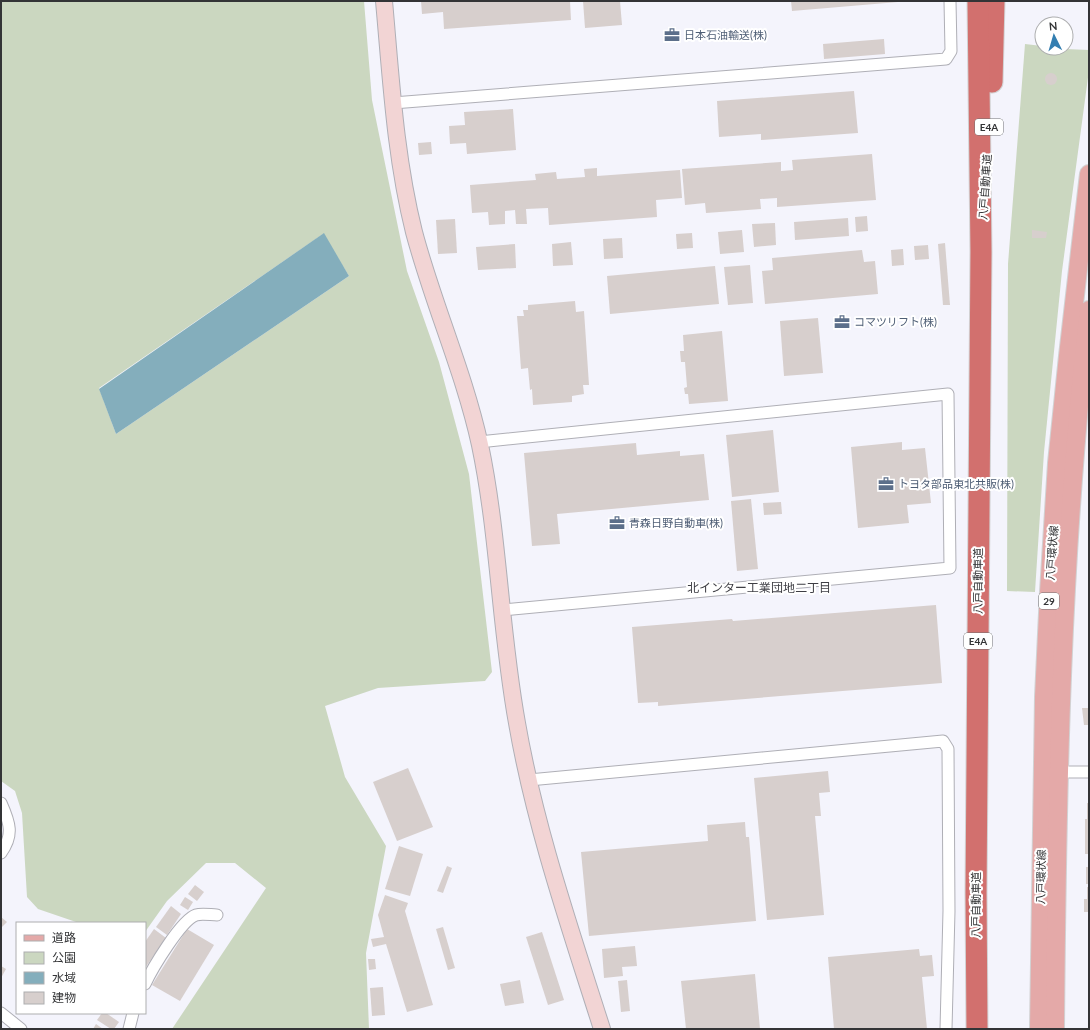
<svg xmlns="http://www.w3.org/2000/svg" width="1090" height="1030" viewBox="0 0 1090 1030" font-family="Lato,'Noto Sans JP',sans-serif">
<rect width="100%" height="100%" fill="#f4f4fc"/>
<!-- green -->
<g fill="#cbd7c0" fill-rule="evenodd">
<path d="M1 1H364L372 100 407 271 439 362 469 474 492 672 485 681 378 688 325 706 345 777 386 846 366 953 369 1029H172L266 888 235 863H206L167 901 145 932V923H79L38 909 27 897 22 813 15 791 1 781ZM323 234 349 276 116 434 99 388Z"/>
<polygon points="1025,44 1042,46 1042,48 1089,50 1089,70 1062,271 1044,452 1035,592 1007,591 1008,264"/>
</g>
<!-- water -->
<polygon fill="#84aebc" points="324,233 349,276 116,434 99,389"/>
<!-- building -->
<g fill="#d7cfcd">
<polygon points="421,1 570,1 571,20 444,29 443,12 422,14"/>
<polygon points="583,1 620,1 622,25 585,28"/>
<polygon points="791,1 898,1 898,2 792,11"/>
<polygon points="884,39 885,54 824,59 823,44"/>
<circle cx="1051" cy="79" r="6"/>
<polygon points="854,91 858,133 761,140 761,134 719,137 717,101"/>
<polygon points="513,109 516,150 467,154 466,143 450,144 449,126 465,125 464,112"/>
<polygon points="431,142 432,154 419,155 418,143"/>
<polygon points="872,154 876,200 777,207 777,198 760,199 761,209 706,213 705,203 685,205 682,169 781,162 781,171 793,170 792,160"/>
<polygon points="597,168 597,176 680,170 682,198 656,200 657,217 549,225 548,208 526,209 527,224 516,224 515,210 505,211 505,224 489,225 488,212 472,213 470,185 536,180 535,174 556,172 557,179 585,177 584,169"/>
<polygon points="867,216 868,231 856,232 855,217"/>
<polygon points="848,218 849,236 795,240 794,222"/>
<polygon points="455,219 457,253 438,254 436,220"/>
<polygon points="775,223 776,245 754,247 752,224"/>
<polygon points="742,230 744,252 720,254 718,232"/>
<polygon points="1032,230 1047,232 1046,238 1032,238"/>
<polygon points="692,233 693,248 677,249 676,234"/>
<polygon points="622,238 623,258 604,259 603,239"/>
<polygon points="571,242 573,265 553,266 552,244"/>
<polygon points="945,243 950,305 943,305 938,244"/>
<polygon points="515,244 516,268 478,270 476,247"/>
<polygon points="928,245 929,259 915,260 914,246"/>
<polygon points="903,249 904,265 892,266 891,250"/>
<polygon points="862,250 864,262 875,261 878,294 765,304 762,271 773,270 772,258"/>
<polygon points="750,265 753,303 728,305 724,267"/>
<polygon points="715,266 719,304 610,314 607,276"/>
<polygon points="575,301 576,312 584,311 589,385 583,385 584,394 572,396 572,402 533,405 532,389 530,390 528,368 521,369 517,316 524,316 523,310 528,310 528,305"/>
<polygon points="818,318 823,373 784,376 780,321"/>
<polygon points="722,331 728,401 689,404 688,394 685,394 684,388 687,387 685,362 681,362 680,351 684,351 683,335"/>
<polygon points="773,430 779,492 732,497 726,435"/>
<polygon points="902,442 902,450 925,448 931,503 907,505 909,523 858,528 851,447"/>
<polygon points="636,443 637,455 680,451 680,456 704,454 709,500 557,514 560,544 532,546 524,453"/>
<polygon points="751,499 758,569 737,571 731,501"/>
<polygon points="781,502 782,514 764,515 763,503"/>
<polygon points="936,605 942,683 658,706 658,702 638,703 632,627 732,619 733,621"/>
<polygon points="1082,708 1089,708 1089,725 1084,725"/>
<polygon points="408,768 433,827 397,841 373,782"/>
<polygon points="828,771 830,792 819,793 821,816 815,816 824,915 767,920 754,778"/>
<polygon points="1087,803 1089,803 1089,854 1085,854 1085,819 1087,819"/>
<polygon points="745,822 746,837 749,837 756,921 589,936 581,852 708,841 707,825"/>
<polygon points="399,846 423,854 410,896 385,889"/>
<polygon points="447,866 452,868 443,893 437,891"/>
<rect x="1086" y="867" width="3" height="17"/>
<polygon points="195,885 204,892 197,901 188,894"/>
<polygon points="1087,887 1089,887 1089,912 1084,912 1084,899 1087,899"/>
<polygon points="385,895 408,903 405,911 433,1005 407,1012 386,944 373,947 371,939 384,937 378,915"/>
<polygon points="185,897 193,902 188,910 180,905"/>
<polygon points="171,906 181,914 167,935 156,927"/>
<polygon points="1,917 7,922 1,928"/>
<polygon points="443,927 455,968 448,970 436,929"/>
<polygon points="154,929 166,938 145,968 145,942"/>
<polygon points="187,929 214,945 180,1001 152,985"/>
<polygon points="542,932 564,1000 548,1005 526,937"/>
<polygon points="635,946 637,966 622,967 623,976 604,978 602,949"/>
<polygon points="919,949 920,956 932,955 934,976 922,977 927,1029 834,1029 828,957"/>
<polygon points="368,959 375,959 376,969 369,970"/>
<polygon points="1,966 6,969 1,978"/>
<polygon points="755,974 760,1029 686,1029 681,981"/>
<polygon points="520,980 524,1003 505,1006 500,984"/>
<polygon points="627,980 630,1011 621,1012 618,981"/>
<polygon points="383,987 385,1015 372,1016 370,988"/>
<polygon points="102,1013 106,1013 119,1022 114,1029 111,1029 97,1020"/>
<polygon points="96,1024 103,1029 93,1029"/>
</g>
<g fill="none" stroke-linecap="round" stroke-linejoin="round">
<defs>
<g id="street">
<polyline points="393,103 946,59 951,51 950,1"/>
<polyline points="479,442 948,394 950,568 502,610"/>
<polyline points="1059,772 1089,772"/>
<polyline points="529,780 943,741 948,749 949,911 946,1029"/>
<path d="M1 803C10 823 14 835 1 853"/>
<path d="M145 984C152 969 181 920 196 915 202 913 211 915 217 915"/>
<polyline points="1,1013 21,1029"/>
<polyline points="129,1029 133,1013"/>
</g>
<path id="secondary" d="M384 1C391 78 395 156 414 232 433 304 464 372 480 445 499 536 500 630 517 723 535 827 570 928 602 1029"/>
<g id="primary">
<polyline points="1039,1029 1044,697 1049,592 1057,463 1068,356 1089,174"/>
<path d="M1055 1029C1057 789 1061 549 1089 310"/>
</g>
<g id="highway">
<polyline points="992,82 994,1"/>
<polyline points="977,1029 976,893 981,252 978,1"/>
</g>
</defs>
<!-- street casing -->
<use href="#street" stroke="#afafb6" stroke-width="13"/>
<!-- secondary casing -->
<use href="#secondary" stroke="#afafb6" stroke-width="18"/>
<!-- primary casing -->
<use href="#primary" stroke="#d2d2d3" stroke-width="20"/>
<!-- highway casing -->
<use href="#highway" stroke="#d2d2d3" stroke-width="23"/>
<!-- street -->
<use href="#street" stroke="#fff" stroke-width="11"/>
<!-- secondary -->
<use href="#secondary" stroke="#f2d4d4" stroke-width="16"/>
<!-- primary -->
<use href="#primary" stroke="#e4a9a8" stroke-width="18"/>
<!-- highway -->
<use href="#highway" stroke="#d2706e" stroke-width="21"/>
</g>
<!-- icons -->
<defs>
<symbol id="office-bare" viewBox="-9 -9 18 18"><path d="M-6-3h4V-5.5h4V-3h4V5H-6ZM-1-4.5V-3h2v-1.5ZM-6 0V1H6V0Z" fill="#5c6f8a" stroke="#fff" stroke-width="2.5" paint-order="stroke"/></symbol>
</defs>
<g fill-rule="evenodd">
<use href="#office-bare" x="661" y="24" width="22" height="22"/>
<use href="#office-bare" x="831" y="311" width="22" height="22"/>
<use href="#office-bare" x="875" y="473" width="22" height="22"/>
<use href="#office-bare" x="606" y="512" width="22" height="22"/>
</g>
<g text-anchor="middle" stroke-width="4" stroke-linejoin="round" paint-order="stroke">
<!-- shield labels -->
<g fill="#fff" stroke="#707172" stroke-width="1">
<rect x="975" y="119" width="28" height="16" rx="3"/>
<rect x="1039" y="593" width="20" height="16" rx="3"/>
<rect x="964" y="633" width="28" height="16" rx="3"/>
</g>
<g font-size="10" font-weight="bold" fill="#333436">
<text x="989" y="131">E4A</text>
<text x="1049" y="605">29</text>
<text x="978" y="645">E4A</text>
</g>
<!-- service labels -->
<g font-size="11" fill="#4e5e75" stroke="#fff" text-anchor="start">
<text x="684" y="39">日本石油輸送(株)</text>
<text x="854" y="326">コマツリフト(株)</text>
<text x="898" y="488">トヨタ部品東北共販(株)</text>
<text x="629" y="527">青森日野自動車(株)</text>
</g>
<!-- street labels -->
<g font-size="11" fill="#333436" stroke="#fff">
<text transform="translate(985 187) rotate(-86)" y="4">八戸自動車道</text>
<text transform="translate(1052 553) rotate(-86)" y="4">八戸環状線</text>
<text transform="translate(978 581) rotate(-90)" y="4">八戸自動車道</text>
<text transform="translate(1041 877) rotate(-89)" y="4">八戸環状線</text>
<text transform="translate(976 905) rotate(-90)" y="4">八戸自動車道</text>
</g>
<!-- neighbourhood labels -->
<g font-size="12" fill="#3e3e44" stroke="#fff">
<text x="759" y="592">北インター工業団地二丁目</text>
</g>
</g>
<!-- border -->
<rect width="1090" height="1030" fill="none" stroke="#333436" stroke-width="4"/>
<!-- legend -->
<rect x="16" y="922" width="130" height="92" fill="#ffffff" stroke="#adaeaf"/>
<rect x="24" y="935" width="20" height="6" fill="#e4a9a8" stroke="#adaeaf"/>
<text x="52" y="942" font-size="12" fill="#333436">道路</text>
<rect x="24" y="952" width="20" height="12" fill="#cbd7c0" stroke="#adaeaf"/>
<text x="52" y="962" font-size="12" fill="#333436">公園</text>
<rect x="24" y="972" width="20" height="12" fill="#84aebc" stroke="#adaeaf"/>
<text x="52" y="982" font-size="12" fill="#333436">水域</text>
<rect x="24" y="992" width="20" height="12" fill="#d7cfcd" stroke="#adaeaf"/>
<text x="52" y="1002" font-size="12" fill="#333436">建物</text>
<!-- north arrow -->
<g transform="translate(1054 36) rotate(355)"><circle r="19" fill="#ffffff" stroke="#adaeaf"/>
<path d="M0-3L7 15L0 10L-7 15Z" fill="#337eb1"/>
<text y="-6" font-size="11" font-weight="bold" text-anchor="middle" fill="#333436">N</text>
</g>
</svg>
